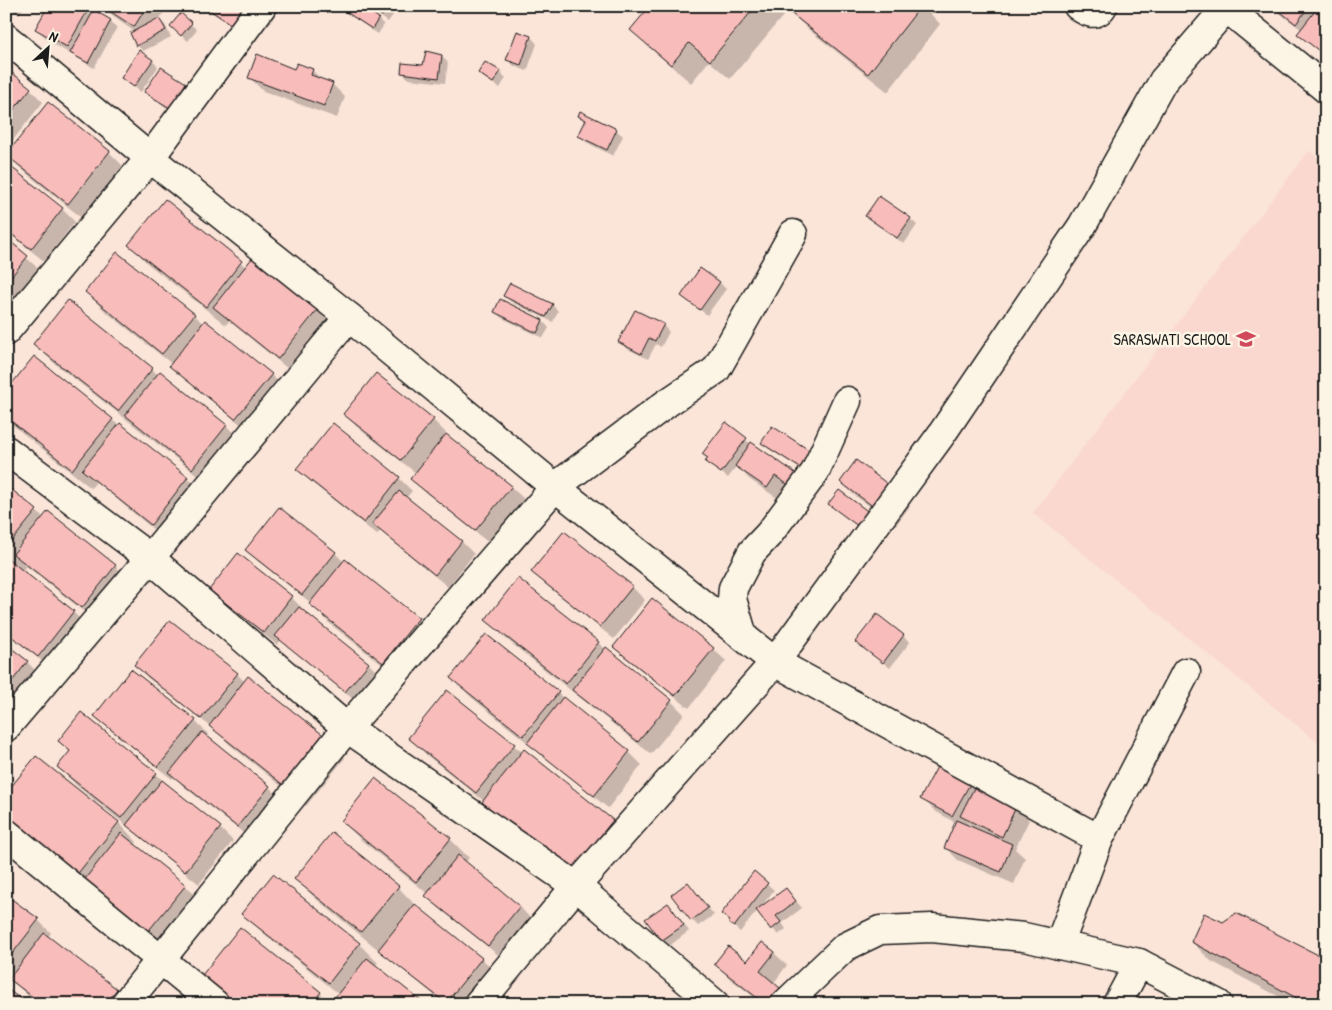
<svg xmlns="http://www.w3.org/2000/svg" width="1332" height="1010" viewBox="0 0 1332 1010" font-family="'Patrick Hand',sans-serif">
<rect width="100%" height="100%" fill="#fbe4d8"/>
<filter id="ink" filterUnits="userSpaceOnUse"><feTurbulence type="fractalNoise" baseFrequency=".02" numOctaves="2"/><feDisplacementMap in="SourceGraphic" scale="10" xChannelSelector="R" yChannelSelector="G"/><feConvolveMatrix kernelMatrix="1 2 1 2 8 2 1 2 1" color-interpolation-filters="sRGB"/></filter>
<g filter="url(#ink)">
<!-- built -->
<polygon fill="#fad8cf" points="1309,151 1326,165 1326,749 1033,513"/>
<!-- shadow -->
<g fill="#0003" fill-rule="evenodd">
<polygon points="9,6 25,6 19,14"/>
<polygon points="50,6 92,6 117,27 94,68 50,42 37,29"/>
<polygon points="103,6 168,6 159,20 165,25 171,37 143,51 137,45 135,32 115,18"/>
<polygon points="202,6 280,6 280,7 268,26 254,18 244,7 242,11 247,16 238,30"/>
<polygon points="336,6 358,6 378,19 384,25 378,34"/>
<polygon points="366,6 383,6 393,15 388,22"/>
<polygon points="401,6 414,6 411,12"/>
<polygon points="652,6 928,6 926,9 940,24 888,92 809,30 788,10 730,79 709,61 691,83 651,49 632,30"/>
<polygon points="1270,6 1326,6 1326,58 1299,34 1302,30"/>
<polygon points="181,15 197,30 188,41 171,26"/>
<polygon points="518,32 531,37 537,44 527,71 514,66 508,60"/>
<polygon points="442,56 448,63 445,83 409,79 403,73 424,66"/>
<polygon points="152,60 158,67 141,92 122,78"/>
<polygon points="161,68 186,84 192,91 176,114 152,98 146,91"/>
<polygon points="6,70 30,89 43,102 10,144 6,141"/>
<polygon points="312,70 322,80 332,84 345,97 337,118 263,91 250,78 295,71"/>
<polygon points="500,72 506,78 500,88 486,79 479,73"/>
<polygon points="48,104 109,152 128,171 87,222 26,173 7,154"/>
<polygon points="579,116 616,130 623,136 613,156 586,142 580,136 586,123"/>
<polygon points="6,164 62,209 75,222 44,261 6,231"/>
<polygon points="879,198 910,219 917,225 904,244 873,222 866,216"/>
<polygon points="165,201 246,267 317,310 336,329 298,377 229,321 226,325 148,264 130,245"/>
<polygon points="6,240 40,270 6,311"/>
<polygon points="719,282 726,289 707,315 682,296"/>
<polygon points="86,292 194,314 203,324 271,375 284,387 249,431 183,378 170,366 172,364 105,311"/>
<polygon points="505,296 552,305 558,311 553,322 511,302"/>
<polygon points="501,300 543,321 549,328 543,338 502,318 495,312"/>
<polygon points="663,325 669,332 661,347 656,344 648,359 626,348 620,342"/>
<polygon points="35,344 152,369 158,375 160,373 227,426 239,439 205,481 54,363"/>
<polygon points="376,374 433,420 446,433 445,434 511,487 524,499 489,543 425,492 412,479 416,473 357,427 344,414"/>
<polygon points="6,393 112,420 188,478 207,497 170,543 96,482 91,488 14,426 6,418"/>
<polygon points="726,424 752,445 800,478 780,500 749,479 737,466 728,478 707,461 709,459 703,454"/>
<polygon points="772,427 808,474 769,449 762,443"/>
<polygon points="298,469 399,478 412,491 406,498 462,542 474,554 448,587 380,531 377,535 311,482"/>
<polygon points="841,482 898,493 910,506 896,525 854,495"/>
<polygon points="6,486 44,518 48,513 115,566 128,579 95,620 26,566 22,571 73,612 86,625 52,669 6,633"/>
<polygon points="836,510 884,525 890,531 881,543"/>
<polygon points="564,533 632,587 645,600 614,639 546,585 533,572"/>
<polygon points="246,550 335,553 344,562 418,619 437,638 403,681 329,623 311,603 259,562"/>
<polygon points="239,555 291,597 304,610 303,612 368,663 381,676 359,704 281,640 277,645 224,602 211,590"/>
<polygon points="519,580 671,701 684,714 651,754 506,639 487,620"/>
<polygon points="877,616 910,642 890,668 857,642"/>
<polygon points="6,646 27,662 46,681 6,731"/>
<polygon points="615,647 713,649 726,661 689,708 628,660"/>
<polygon points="136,665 237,674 245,682 326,739 345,758 306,806 229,744 215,730 148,678"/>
<polygon points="452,678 558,693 570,705 629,752 642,765 608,808 471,697"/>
<polygon points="448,691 523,753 612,821 631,840 591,891 503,821 484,801 429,757 410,738"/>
<polygon points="81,714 156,774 173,790 220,828 233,841 199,884 77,786 58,767 71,752 59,741"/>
<polygon points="95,716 195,721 208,734 206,736 269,787 282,800 251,839 183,786 174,776 172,779 108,728"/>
<polygon points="36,757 119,823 137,842 135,846 185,885 204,904 165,953 8,834"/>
<path d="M970 783 975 788 1016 808 1029 820 1015 849 1025 858 1014 884 958 860 945 847 956 823 935 811 922 798ZM968 823 975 829 967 826Z"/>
<polygon points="342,821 450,839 469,858 465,863 520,907 532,920 502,958 440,909 427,896 428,894 361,840"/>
<polygon points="754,873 774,890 761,907 786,889 802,908 782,923 786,929 778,935 758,910 740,932 730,923"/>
<polygon points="296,879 398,887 416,906 482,959 495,971 469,1004 445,1004 315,898"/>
<polygon points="688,883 714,915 698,926 692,920"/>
<polygon points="6,896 38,920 51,933 48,937 116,990 130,1004 38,1004 30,998 11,979 13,976 6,971"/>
<polygon points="668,904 689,931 668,947 646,919"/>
<polygon points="243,913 359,944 378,963 339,994 262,932"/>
<polygon points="241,929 320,993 331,1004 217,1004"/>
<polygon points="1192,942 1326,1004 1293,1004 1211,961"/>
<polygon points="774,953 787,965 773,984 792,1001 790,1004 763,1004 728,977 716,964 747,963"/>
</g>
<!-- building -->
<g fill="#f8bcba" stroke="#1c1c1c">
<polygon points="48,6 90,6 67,47 35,29"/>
<polygon points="102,6 147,6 134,27"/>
<polygon points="204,6 238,6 242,9 232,25"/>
<polygon points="337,6 361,6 379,18 372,29"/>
<polygon points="367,6 385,6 388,8 382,16"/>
<polygon points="650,6 756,6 710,61 689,43 671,65 630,30"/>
<polygon points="792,6 921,6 868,74 788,11"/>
<polygon points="1273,6 1309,6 1296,24"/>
<polygon points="1319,6 1326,6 1326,56 1297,34"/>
<polygon points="94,10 111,20 88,63 70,53"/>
<polygon points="181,13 192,23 181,36 170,26"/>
<polygon points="159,18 166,30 136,46 130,33"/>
<polygon points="517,31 531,36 521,65 506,60"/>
<polygon points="139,50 153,60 134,87 121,78"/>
<polygon points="426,51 442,55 439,78 401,73 402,63 423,65"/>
<polygon points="257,54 294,69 297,63 313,69 311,75 333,83 324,106 248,78"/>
<polygon points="485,62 501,71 493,83 478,73"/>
<polygon points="161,67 186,83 170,108 144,92"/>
<polygon points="6,68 31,88 6,119"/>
<polygon points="48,102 110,151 68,204 6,155"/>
<polygon points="580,111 617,129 607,150 578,136 586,120 578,116"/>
<polygon points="6,163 63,208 31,249 6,230"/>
<polygon points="879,196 911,218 897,238 865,216"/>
<polygon points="165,199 242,261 206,307 128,245"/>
<polygon points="6,238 28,256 6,283"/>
<polygon points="117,252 195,314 162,354 85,292"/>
<polygon points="253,257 318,309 278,359 213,307"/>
<polygon points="700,268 720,282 700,310 681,296"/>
<polygon points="510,283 553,304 546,317 503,296"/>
<polygon points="500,299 543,320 537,333 494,312"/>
<polygon points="68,300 153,368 118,411 33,344"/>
<polygon points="635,310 664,324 655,341 649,338 641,354 618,342"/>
<polygon points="205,320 272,374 235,419 169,366"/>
<polygon points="34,356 113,419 72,470 6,417 6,391"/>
<polygon points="160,371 227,425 192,469 125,415"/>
<polygon points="376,373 434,419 401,460 343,414"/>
<polygon points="726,422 747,438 721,473 705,462 708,458 702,454"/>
<polygon points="120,423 188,477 151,525 82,470"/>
<polygon points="333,423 400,477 364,523 296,469"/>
<polygon points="772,426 812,452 802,469 761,443"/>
<polygon points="446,434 512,486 475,531 410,479"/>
<polygon points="751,442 801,477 793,488 775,476 767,488 735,466"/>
<polygon points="856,460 898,492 882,513 840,482"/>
<polygon points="6,485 37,510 6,548"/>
<polygon points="839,490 885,524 874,538 828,504"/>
<polygon points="399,491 462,541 435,575 372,524"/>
<polygon points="279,507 336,552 302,595 245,550"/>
<polygon points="48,511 116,565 82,608 13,554"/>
<polygon points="564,531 633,586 600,627 531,572"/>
<polygon points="238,553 292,596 264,633 209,590"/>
<polygon points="7,558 74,611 38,657 6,632"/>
<polygon points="345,559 419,618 383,663 309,604"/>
<polygon points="518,578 599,642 566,684 485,620"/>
<polygon points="652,598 714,648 675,696 613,647"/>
<polygon points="299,607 369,663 345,692 275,636"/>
<polygon points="877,614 904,635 883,663 855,642"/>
<polygon points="170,620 238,673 201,719 134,665"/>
<polygon points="486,634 559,692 523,736 450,678"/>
<polygon points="6,644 28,661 6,689"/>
<polygon points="606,647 672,700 638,742 572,690"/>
<polygon points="131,669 196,720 158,767 94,716"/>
<polygon points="248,676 327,738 287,788 209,726"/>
<polygon points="447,690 515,744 476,793 408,738"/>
<polygon points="563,697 630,751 594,796 527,743"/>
<polygon points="81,712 157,773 121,818 57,767 70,751 58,741"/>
<polygon points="202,732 270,786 237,827 169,773"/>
<polygon points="524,749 613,820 571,873 482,802"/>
<polygon points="36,756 119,822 71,882 6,830 6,793"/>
<polygon points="938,765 971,782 952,816 920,799"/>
<polygon points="375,778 451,838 416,882 341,821"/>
<polygon points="162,780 221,827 185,872 126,825"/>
<polygon points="975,786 1016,807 1002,837 960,816"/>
<polygon points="956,820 1012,844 1001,872 944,848"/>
<polygon points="332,832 399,886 361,932 294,879"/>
<polygon points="121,833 186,885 145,935 81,884"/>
<polygon points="458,855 520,906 488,946 425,896"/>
<polygon points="754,871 768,883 734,927 728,923 730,921 721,914"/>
<polygon points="273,874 360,943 329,983 241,914"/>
<polygon points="688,882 708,908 691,921 671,895"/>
<polygon points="786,888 796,901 776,916 781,922 771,930 756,910"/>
<polygon points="6,895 39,919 6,962"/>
<polygon points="668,903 684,925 661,941 645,919"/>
<polygon points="415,904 482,958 446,1003 378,950"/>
<polygon points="1204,913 1223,922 1236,913 1326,959 1326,1004 1308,1004 1191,942"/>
<polygon points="240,927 321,992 312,1004 220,1004 195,984"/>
<polygon points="44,933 117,989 106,1004 42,1004 9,979"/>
<polygon points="762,942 775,952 760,971 780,988 767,1004 765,1004 714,964 728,946 747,961"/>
<polygon points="367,958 425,1004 333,1004 331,1002"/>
<polygon points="6,988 27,1004 6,1004"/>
</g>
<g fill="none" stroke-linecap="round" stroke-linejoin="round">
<defs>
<g id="minor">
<polyline points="6,38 150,158 349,317 555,487 775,662 576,886 478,1004"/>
<polyline points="6,331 150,158 262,6"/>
<polyline points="6,450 150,558 347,728 576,886 715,1004"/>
<polyline points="743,636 732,599 733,588 752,552 769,534 815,472 847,401"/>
<polyline points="1186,672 1099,839 775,662 941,435 1082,226 1163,81 1226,8"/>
<polyline points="6,727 150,558 349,317"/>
<polyline points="6,833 215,1004"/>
<polyline points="1059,945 1099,839"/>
<polyline points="125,1004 347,728 555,487 667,403 716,370 793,234"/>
<polyline points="785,1004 845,947 880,930 932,928 1024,937 1139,963 1218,1004"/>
<polyline points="1117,1004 1139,963"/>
</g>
<g id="tertiary">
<path d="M1078 6C1087 13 1096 17 1103 6"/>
<polyline points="1224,6 1326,89"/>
</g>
</defs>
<!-- minor casing -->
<use href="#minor" stroke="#1c1c1c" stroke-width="31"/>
<!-- tertiary casing -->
<use href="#tertiary" stroke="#1c1c1c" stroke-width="31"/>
<!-- minor -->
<use href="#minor" stroke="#fcf5e5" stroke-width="28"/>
<!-- tertiary -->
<use href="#tertiary" stroke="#fcf5e5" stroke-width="28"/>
</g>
</g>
<!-- icons -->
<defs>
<symbol id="school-bare" viewBox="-9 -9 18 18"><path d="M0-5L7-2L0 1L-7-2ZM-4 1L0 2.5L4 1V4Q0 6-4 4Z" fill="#d1495b" stroke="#fcf5e5" stroke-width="2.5" paint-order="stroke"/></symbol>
</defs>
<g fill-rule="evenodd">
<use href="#school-bare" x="1232" y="325" width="28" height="28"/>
</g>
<g text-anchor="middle" stroke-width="5" stroke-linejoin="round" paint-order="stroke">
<!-- poi labels -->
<g font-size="16" fill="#1c1c1c" stroke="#fcf5e5" text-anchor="end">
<text x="1231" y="345">SARASWATI SCHOOL</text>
</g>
</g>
<!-- margin -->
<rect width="1332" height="1010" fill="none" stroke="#fcf5e5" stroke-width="25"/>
<rect x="12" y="12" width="1307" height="985" fill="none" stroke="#1c1c1c" stroke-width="2" filter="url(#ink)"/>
<!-- north arrow -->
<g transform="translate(48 48) rotate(26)" stroke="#fcf5e5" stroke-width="4" paint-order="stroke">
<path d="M0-4L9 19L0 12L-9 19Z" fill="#1c1c1c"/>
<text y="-8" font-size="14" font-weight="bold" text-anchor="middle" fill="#1c1c1c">N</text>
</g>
</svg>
